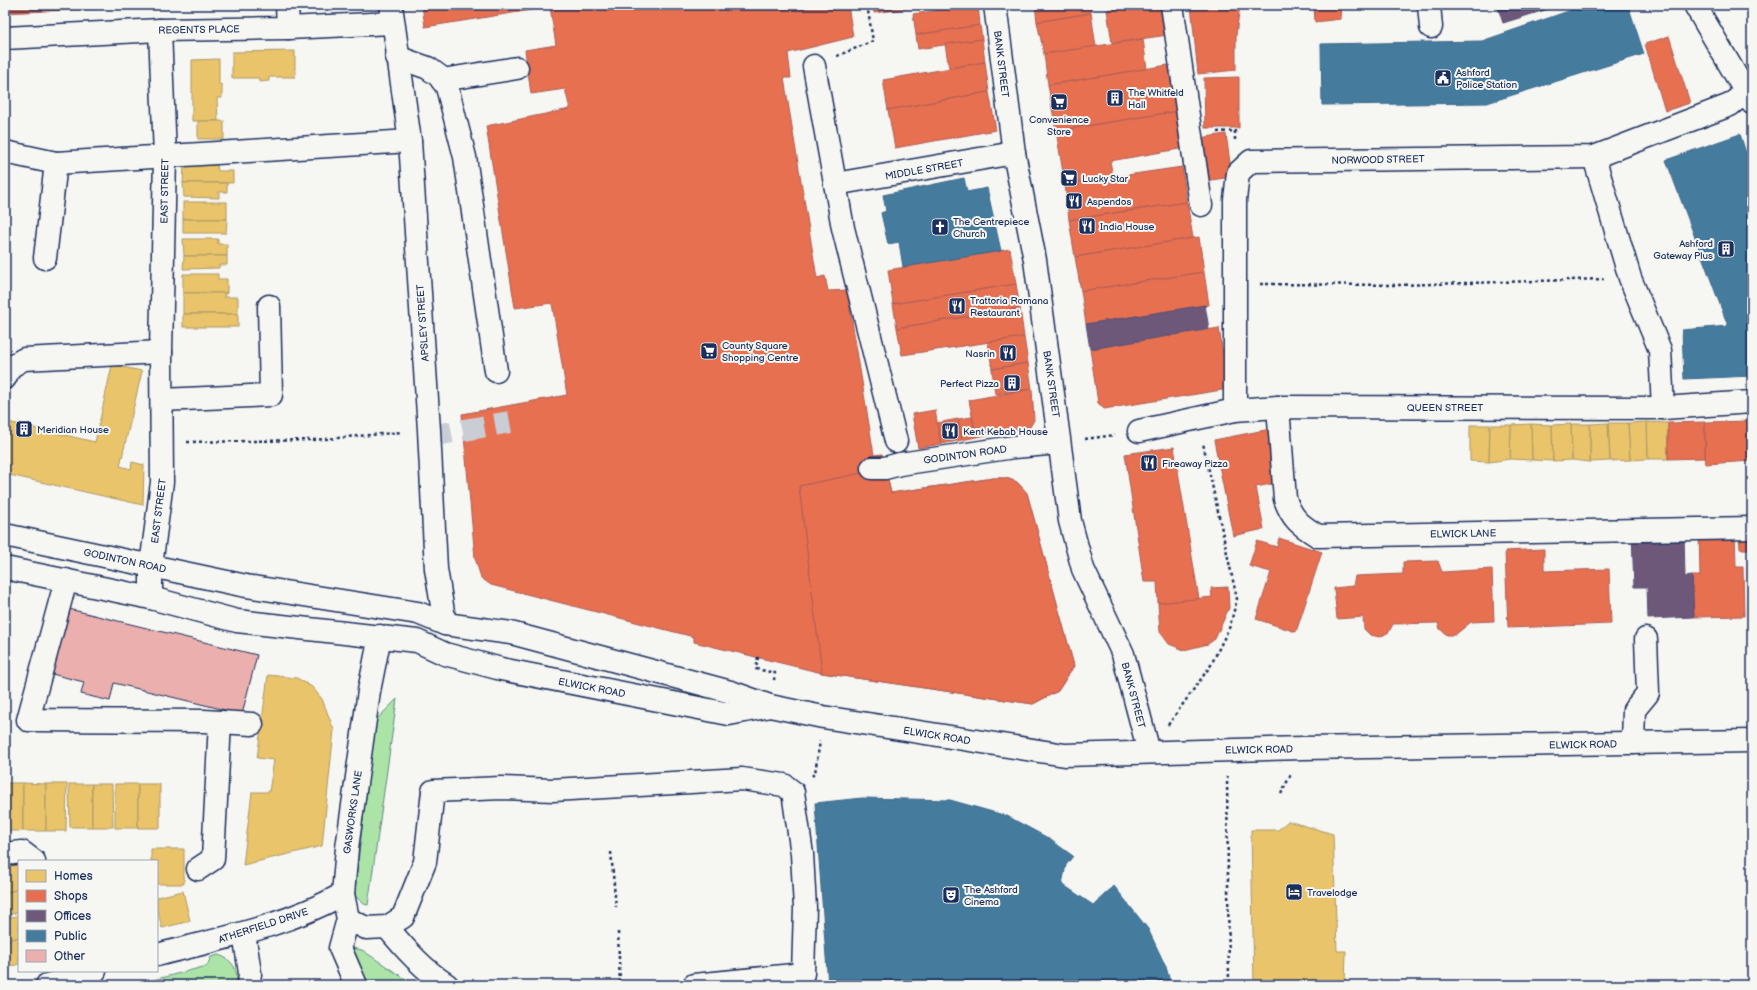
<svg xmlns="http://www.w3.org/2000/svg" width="1757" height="990" viewBox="0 0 1757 990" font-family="'Balsamiq Sans',sans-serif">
<rect width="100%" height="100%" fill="#f6f6f2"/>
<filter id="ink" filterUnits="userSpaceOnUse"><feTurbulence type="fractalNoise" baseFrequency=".025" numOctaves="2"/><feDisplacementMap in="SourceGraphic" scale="8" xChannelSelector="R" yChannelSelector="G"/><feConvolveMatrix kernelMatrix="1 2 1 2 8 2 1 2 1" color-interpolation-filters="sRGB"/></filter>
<g filter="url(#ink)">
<!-- grass -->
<g fill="#ace4a8" stroke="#648a83">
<polygon points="397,699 368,905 364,904 354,895 375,721"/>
<polygon points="348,947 362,950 414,985 363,985"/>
<path d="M218 955C233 959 239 971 236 985H134L207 966 211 957Z"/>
</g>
<!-- homes -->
<g fill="#e9c46a" stroke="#ab9766">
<polygon points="295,51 295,77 269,77 269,81 259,82 259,78 232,78 232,52"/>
<polygon points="219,59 219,84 222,85 222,98 217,98 218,121 192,121 192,60"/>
<rect x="198" y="121" width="26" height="18"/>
<polygon points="184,165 217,165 218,171 233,171 233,183 183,183"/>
<polygon points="183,183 227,183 227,192 219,192 219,198 184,197"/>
<rect x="183" y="202" width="44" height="17"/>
<polygon points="183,219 227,219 226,233 183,233"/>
<polygon points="183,239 218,239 218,244 227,244 227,256 184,256"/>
<polygon points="184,256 227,256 227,265 219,265 219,268 183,269"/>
<polygon points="183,274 218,274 218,279 227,279 227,293 183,293"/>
<polygon points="183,293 227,293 223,297 238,297 238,314 183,314"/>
<rect x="183" y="314" width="55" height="13"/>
<polygon points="112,365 142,371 120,466 131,469 132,462 144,465 143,505 5,474 5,437 8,422 95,442"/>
<polygon points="1647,422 1668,423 1668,459 1648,459"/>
<polygon points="1647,422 1648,459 1630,460 1628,423"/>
<polygon points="1608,423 1628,423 1630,460 1610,461"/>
<polygon points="1608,423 1610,461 1590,462 1590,424"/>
<polygon points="1531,424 1552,425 1553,461 1532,460"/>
<polygon points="1531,424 1532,460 1510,459 1511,425"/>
<polygon points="1571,424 1590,424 1590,462 1572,460"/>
<polygon points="1571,424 1572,460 1553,461 1552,425"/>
<polygon points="1470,425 1490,425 1489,462 1470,461"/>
<polygon points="1490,425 1511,425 1510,459 1489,462"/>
<polygon points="268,675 297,678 312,687 322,699 334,730 322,846 243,865 252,792 269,792 274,760 257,758"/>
<rect x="5" y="783" width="18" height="48"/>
<polygon points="23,783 46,784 46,831 23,831"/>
<polygon points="46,784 67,784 66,831 46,831"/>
<polygon points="69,784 92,784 92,827 70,827"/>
<polygon points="92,784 112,784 113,827 92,827"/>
<rect x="115" y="784" width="23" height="44"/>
<rect x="138" y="784" width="22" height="44"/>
<polygon points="1288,821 1333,834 1337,951 1346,951 1345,985 1254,985 1251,830 1278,830"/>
<polygon points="151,849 184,849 184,884 157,884 157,861 151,861"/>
<polygon points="19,864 19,889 5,893 5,867"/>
<polygon points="19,889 19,912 5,916 5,893"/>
<polygon points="183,891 190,921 162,928 157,909 157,897"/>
<polygon points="19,915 19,937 5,941 5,919"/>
<polygon points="19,937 19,964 5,968 5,941"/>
</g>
<!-- shops -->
<g fill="#e76f51" stroke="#aa5c55">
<polygon points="5,5 167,5 5,13"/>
<polygon points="422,5 848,5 853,37 788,53 791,78 784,78 817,278 825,276 828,291 847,290 874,455 882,454 891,493 994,478 1006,478 1017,482 1027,493 1074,666 1058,691 1033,704 822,673 694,642 694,637 491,585 481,578 475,558 462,414 567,395 552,303 515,308 486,126 570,109 565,89 531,94 525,50 556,45 550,7 425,27"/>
<polygon points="873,5 918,5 918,7 874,13"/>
<polygon points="938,5 974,5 939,11"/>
<polygon points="974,5 978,5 980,25 916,35 913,14"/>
<polygon points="1035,5 1090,5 1091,13 1037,22"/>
<polygon points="1138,5 1164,5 1168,35 1112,43 1107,10"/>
<polygon points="1191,5 1240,5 1236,35 1236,70 1198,74"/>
<polygon points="1314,5 1340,5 1341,19 1315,22"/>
<polygon points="1091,13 1096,47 1044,54 1037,22"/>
<polygon points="980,25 982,39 918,49 916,35"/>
<polygon points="1669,36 1690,103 1665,111 1645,44"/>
<polygon points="982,39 985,62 949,68 945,44"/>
<polygon points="1143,39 1147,69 1048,85 1044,54"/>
<polygon points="985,62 989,92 888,110 883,80"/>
<polygon points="1174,64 1179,111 1056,131 1048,85"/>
<polygon points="1239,77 1239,128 1205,128 1204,78"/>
<polygon points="989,92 996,130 895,148 888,110"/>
<polygon points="1179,111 1185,148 1110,161 1113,177 1065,184 1056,131"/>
<polygon points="1226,134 1232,177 1204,181 1199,138"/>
<polygon points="1182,167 1187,202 1069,220 1065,184"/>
<polygon points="1187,202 1193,238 1075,257 1069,220"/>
<polygon points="1199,237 1204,272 1081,291 1075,257"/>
<polygon points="1010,249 1016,284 893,304 888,270"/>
<polygon points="1204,272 1209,305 1086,324 1081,291"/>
<polygon points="1016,284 1020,308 897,328 893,304"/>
<polygon points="1020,308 1024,337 902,355 897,328"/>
<polygon points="1219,328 1228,389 1104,409 1098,403 1090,349"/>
<polygon points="1024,337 1028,363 992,369 988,342"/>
<polygon points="1028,363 1032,389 995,394 992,369"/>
<polygon points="1032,389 1034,420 1030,427 976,437 969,400"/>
<polygon points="935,410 941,444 918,448 912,414"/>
<polygon points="972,417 976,437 962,440 958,419"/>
<polygon points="958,419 962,440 941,444 937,423"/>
<polygon points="1752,421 1752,461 1705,464 1705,422"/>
<polygon points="1705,422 1705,458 1668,459 1668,423"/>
<polygon points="1270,429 1281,482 1256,487 1264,529 1233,536 1214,440"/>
<polygon points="1174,447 1199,599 1158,603 1157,582 1144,582 1125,454"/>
<polygon points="885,468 891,493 994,478 1006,478 1017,482 1027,493 1074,666 1058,691 1033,704 822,673 799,486"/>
<polygon points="1735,531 1736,567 1743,567 1744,616 1694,617 1692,576 1700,576 1699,532"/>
<polygon points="1739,534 1752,534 1752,549 1740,549"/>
<polygon points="1279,538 1322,552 1296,632 1256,619 1271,572 1249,566 1257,541 1277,547"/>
<polygon points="1544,549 1544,571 1609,569 1611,624 1508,628 1505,551"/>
<polygon points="1438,561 1442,572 1492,569 1494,621 1471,622 1455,635 1447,635 1440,629 1438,623 1393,624 1389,632 1380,637 1370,635 1364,629 1363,617 1337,619 1334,588 1353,586 1355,576 1403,574 1403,562"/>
<polygon points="1228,587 1229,608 1215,639 1208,644 1184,650 1169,644 1160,632 1158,603 1212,597 1211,588"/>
</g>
<!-- offices -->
<g fill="#6d597a" stroke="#544c72">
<polygon points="1497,5 1561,5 1503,23"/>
<polygon points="1205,305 1209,329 1090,349 1086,324"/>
<polygon points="1684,534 1685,577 1692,576 1694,617 1648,619 1647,587 1634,587 1632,535"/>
</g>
<!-- public -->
<g fill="#457b9d" stroke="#38648a">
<polygon points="1586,5 1628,5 1644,54 1487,103 1322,105 1321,44 1482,41"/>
<polygon points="1740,134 1752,172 1752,376 1684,379 1682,330 1728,326 1666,160"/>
<polygon points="964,178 967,192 987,188 1001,251 903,267 899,242 888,244 881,213 886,211 883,195"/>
<polygon points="862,798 950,800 1007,816 1048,838 1073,856 1066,865 1062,884 1093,905 1114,886 1148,929 1166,967 1171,985 828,985 815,803"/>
</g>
<!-- building -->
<polygon fill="#ebafad" stroke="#1b2f5e" points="69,609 257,655 242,714 114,683 110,701 81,694 84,682 52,674"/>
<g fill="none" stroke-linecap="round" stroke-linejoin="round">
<!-- minor-tunnel -->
<polyline stroke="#caced4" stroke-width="22" stroke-dasharray="22 11" stroke-linecap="butt" points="430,436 510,422"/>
<defs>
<g id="minor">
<polyline points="287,5 288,28"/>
<polyline points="391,5 410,141 429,430 436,569 445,624"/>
<polyline points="995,5 1014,153 1035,260 1070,521 1083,569 1123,654 1149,752"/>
<polyline points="1172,5 1201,205"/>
<polyline points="1429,5 1431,27"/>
<polyline points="1695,5 1752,103"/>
<polyline points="5,38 160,30 288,28 392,23"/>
<polyline points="397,57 428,68 439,76 447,87 465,157 496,371"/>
<polyline points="814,66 843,228 896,441"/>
<polyline points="442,80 517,68"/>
<polyline points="5,152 56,163 410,141"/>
<polyline points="1594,157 1630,278 1660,350 1663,408"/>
<polyline points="835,184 1014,153"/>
<polyline points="45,258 56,163"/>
<polyline points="5,378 10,367 24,359 161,352"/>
<polyline points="162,400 271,395 269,306"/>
<path d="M1278 407 1285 499C1292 519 1300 525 1318 536L1752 528"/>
<polyline points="1235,410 1235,200 1238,173 1251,161 1594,157 1730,105 1746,92"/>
<polyline points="1139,431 1235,410 1278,407 1663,408 1752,402"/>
<polyline points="872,468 885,468 900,464 1014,447 1059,443"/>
<polyline points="5,535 246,586 418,613 445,624 511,633 731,692 770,706 823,717 1065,755 1303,748 1752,741"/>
<polyline points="5,568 151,598 237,621 417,641 445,654 501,669 729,714 770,706"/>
<polyline points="66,580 28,720 204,721 252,724"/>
<polyline points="151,598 151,566 162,482 161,352 165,156 160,30"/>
<polyline points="1633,743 1634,710 1648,693 1646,639"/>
<polyline points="5,854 22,852 34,861"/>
<polyline points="198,869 213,859 220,722"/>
<polyline points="348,919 366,928 387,927 403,917 425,862 433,791 501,788 553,790 742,779 784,785 793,792 802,854 805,908 803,974 694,985"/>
<path d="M387 927C405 949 423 969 447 985"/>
<polyline points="244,933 250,973 249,985"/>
<path d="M157 955C220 939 286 926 343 894"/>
<polyline points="47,985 95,971"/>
<polyline points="356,985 340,948 348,919 343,894 347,848 369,691 380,636"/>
</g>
</defs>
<!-- minor casing -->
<use href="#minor" stroke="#1b2f5e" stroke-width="25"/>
<!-- path -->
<g stroke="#1b2f5e" stroke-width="2.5" stroke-dasharray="3 3" stroke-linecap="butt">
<polyline points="837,56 873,41 867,5"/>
<polyline points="1217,132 1235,131 1235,140"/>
<polyline points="1260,284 1398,285 1604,279"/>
<polyline points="1085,439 1115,435"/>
<polyline points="187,442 314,440 403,432"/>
<polyline points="758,657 756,669 775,673 774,680"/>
<polyline points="1168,725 1211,665 1230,626 1237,599 1203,443"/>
<polyline points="812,776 815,773 820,741"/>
<polyline points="1227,776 1229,985"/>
<polyline points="1281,794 1291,774"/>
<polyline points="611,852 616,907"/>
<polyline points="618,932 620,985"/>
</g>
<!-- minor -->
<use href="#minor" stroke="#f6f6f2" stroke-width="22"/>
</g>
</g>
<!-- icons -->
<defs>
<symbol id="civic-square" viewBox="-11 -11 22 22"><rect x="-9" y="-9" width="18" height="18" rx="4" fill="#1b2f5e" stroke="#f6f6f2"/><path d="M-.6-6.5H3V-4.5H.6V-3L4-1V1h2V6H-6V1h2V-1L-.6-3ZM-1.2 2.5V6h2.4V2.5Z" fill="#fff"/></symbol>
<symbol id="building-square" viewBox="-11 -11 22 22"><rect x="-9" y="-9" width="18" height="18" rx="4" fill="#1b2f5e" stroke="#f6f6f2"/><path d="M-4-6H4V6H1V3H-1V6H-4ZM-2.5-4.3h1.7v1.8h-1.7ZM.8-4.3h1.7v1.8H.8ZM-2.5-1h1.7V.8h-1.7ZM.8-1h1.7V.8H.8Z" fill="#fff"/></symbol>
<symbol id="supermarket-square" viewBox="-11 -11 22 22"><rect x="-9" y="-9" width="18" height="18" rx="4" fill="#1b2f5e" stroke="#f6f6f2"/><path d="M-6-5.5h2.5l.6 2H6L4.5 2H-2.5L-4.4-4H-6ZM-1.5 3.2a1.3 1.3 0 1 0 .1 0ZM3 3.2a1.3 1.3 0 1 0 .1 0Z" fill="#fff"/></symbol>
<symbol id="restaurant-square" viewBox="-11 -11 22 22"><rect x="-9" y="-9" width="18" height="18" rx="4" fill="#1b2f5e" stroke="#f6f6f2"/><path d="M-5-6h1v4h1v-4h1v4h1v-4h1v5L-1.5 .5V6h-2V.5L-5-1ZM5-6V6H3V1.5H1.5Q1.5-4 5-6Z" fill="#fff"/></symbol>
<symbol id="church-square" viewBox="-11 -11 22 22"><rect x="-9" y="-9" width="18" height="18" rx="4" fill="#1b2f5e" stroke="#f6f6f2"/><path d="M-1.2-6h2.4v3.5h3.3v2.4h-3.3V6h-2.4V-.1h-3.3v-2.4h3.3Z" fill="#fff"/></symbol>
<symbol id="hotel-square" viewBox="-11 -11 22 22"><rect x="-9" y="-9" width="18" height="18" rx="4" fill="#1b2f5e" stroke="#f6f6f2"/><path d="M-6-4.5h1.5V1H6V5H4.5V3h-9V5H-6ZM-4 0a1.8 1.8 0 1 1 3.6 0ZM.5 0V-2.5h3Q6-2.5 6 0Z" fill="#fff"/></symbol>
<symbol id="theatre-square" viewBox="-11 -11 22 22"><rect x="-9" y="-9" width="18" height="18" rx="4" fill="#1b2f5e" stroke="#f6f6f2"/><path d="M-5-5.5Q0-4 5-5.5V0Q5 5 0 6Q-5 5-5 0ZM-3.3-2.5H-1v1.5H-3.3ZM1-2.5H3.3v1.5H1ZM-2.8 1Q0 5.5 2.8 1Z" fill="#fff"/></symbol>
</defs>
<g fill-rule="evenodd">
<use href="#civic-square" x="1433" y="68" width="20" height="20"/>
<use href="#building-square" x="1105" y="88" width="20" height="20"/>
<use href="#supermarket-square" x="1049" y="92" width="20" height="20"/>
<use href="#supermarket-square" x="1059" y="168" width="20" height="20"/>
<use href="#restaurant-square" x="1064" y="191" width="20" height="20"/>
<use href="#restaurant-square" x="1077" y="216" width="20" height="20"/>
<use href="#church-square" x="930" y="217" width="20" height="20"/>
<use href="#building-square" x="1716" y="239" width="20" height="20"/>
<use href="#restaurant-square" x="947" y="296" width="20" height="20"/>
<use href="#supermarket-square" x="699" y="341" width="20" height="20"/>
<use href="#restaurant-square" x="998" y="343" width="20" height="20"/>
<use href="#building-square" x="1002" y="373" width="20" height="20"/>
<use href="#building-square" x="14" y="419" width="20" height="20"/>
<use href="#restaurant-square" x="940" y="421" width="20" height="20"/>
<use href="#restaurant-square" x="1139" y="453" width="20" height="20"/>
<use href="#hotel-square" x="1284" y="882" width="20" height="20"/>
<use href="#theatre-square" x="941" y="885" width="20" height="20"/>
</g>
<g text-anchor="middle" stroke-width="4" stroke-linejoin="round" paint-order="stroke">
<!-- street labels -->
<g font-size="10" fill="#1b2f5e" stroke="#f6f6f2">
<text transform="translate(199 29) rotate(-1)" y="4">REGENTS PLACE</text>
<text transform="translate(1002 64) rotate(83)" y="4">BANK STREET</text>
<text transform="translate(1378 159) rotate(-1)" y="4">NORWOOD STREET</text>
<text transform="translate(924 169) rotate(-10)" y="4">MIDDLE STREET</text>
<text transform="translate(164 191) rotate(-89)" y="4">EAST STREET</text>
<text transform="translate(422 323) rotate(-94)" y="4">APSLEY STREET</text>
<text transform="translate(1052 384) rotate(82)" y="4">BANK STREET</text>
<text x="1445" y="411">QUEEN STREET</text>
<text transform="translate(965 454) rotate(-8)" y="4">GODINTON ROAD</text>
<text transform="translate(158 511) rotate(-83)" y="4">EAST STREET</text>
<text transform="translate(1463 533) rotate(-1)" y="4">ELWICK LANE</text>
<text transform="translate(125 560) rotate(12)" y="4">GODINTON ROAD</text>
<text transform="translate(592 687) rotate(11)" y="4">ELWICK ROAD</text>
<text transform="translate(1134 695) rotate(75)" y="4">BANK STREET</text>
<text transform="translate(937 735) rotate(9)" y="4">ELWICK ROAD</text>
<text transform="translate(1583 744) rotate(-1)" y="4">ELWICK ROAD</text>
<text transform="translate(1259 749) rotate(-1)" y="4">ELWICK ROAD</text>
<text transform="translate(352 812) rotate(-82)" y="4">GASWORKS LANE</text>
<text transform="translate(263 925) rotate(-18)" y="4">ATHERFIELD DRIVE</text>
</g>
<!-- poi labels -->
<g font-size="10" fill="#1b2f5e" stroke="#f6f6f2" text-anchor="start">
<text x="1456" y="76">Ashford<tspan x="1456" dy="12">Police Station</tspan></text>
<text x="1128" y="96">The Whitfeld<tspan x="1128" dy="12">Hall</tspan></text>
<text x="1059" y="123" text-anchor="middle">Convenience<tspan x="1059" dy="12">Store</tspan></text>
<text x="1082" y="182">Lucky Star</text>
<text x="1087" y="205">Aspendos</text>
<text x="953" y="225">The Centrepiece<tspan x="953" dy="12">Church</tspan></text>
<text x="1100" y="230">India House</text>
<text x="1713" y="247" text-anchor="end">Ashford<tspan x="1713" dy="12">Gateway Plus</tspan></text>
<text x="970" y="304">Trattoria Romana<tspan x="970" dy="12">Restaurant</tspan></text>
<text x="722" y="349">County Square<tspan x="722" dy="12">Shopping Centre</tspan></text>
<text x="995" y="357" text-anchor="end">Nasrin</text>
<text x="999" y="387" text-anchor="end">Perfect Pizza</text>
<text x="37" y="433">Meridian House</text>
<text x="963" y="435">Kent Kebab House</text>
<text x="1162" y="467">Fireaway Pizza</text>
<text x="964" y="893">The Ashford<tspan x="964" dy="12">Cinema</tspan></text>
<text x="1307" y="896">Travelodge</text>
</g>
</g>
<!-- margin -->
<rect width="1757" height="990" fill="none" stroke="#f6f6f2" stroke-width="20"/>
<rect x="10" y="10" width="1737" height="970" fill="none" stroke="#1b2f5e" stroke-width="1.5" filter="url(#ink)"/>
<!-- legend -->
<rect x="18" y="860" width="140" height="112" fill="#f6f6f2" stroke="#9ea6b7"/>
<rect x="26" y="870" width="20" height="12" fill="#e9c46a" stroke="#9ea6b7"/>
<text x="54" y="880" font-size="12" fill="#1b2f5e">Homes</text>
<rect x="26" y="890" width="20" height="12" fill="#e76f51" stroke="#9ea6b7"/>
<text x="54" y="900" font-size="12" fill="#1b2f5e">Shops</text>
<rect x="26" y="910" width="20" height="12" fill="#6d597a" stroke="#9ea6b7"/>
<text x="54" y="920" font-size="12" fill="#1b2f5e">Offices</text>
<rect x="26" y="930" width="20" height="12" fill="#457b9d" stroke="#9ea6b7"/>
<text x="54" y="940" font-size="12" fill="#1b2f5e">Public</text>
<rect x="26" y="950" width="20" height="12" fill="#ebafad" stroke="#9ea6b7"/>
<text x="54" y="960" font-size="12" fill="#1b2f5e">Other</text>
</svg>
